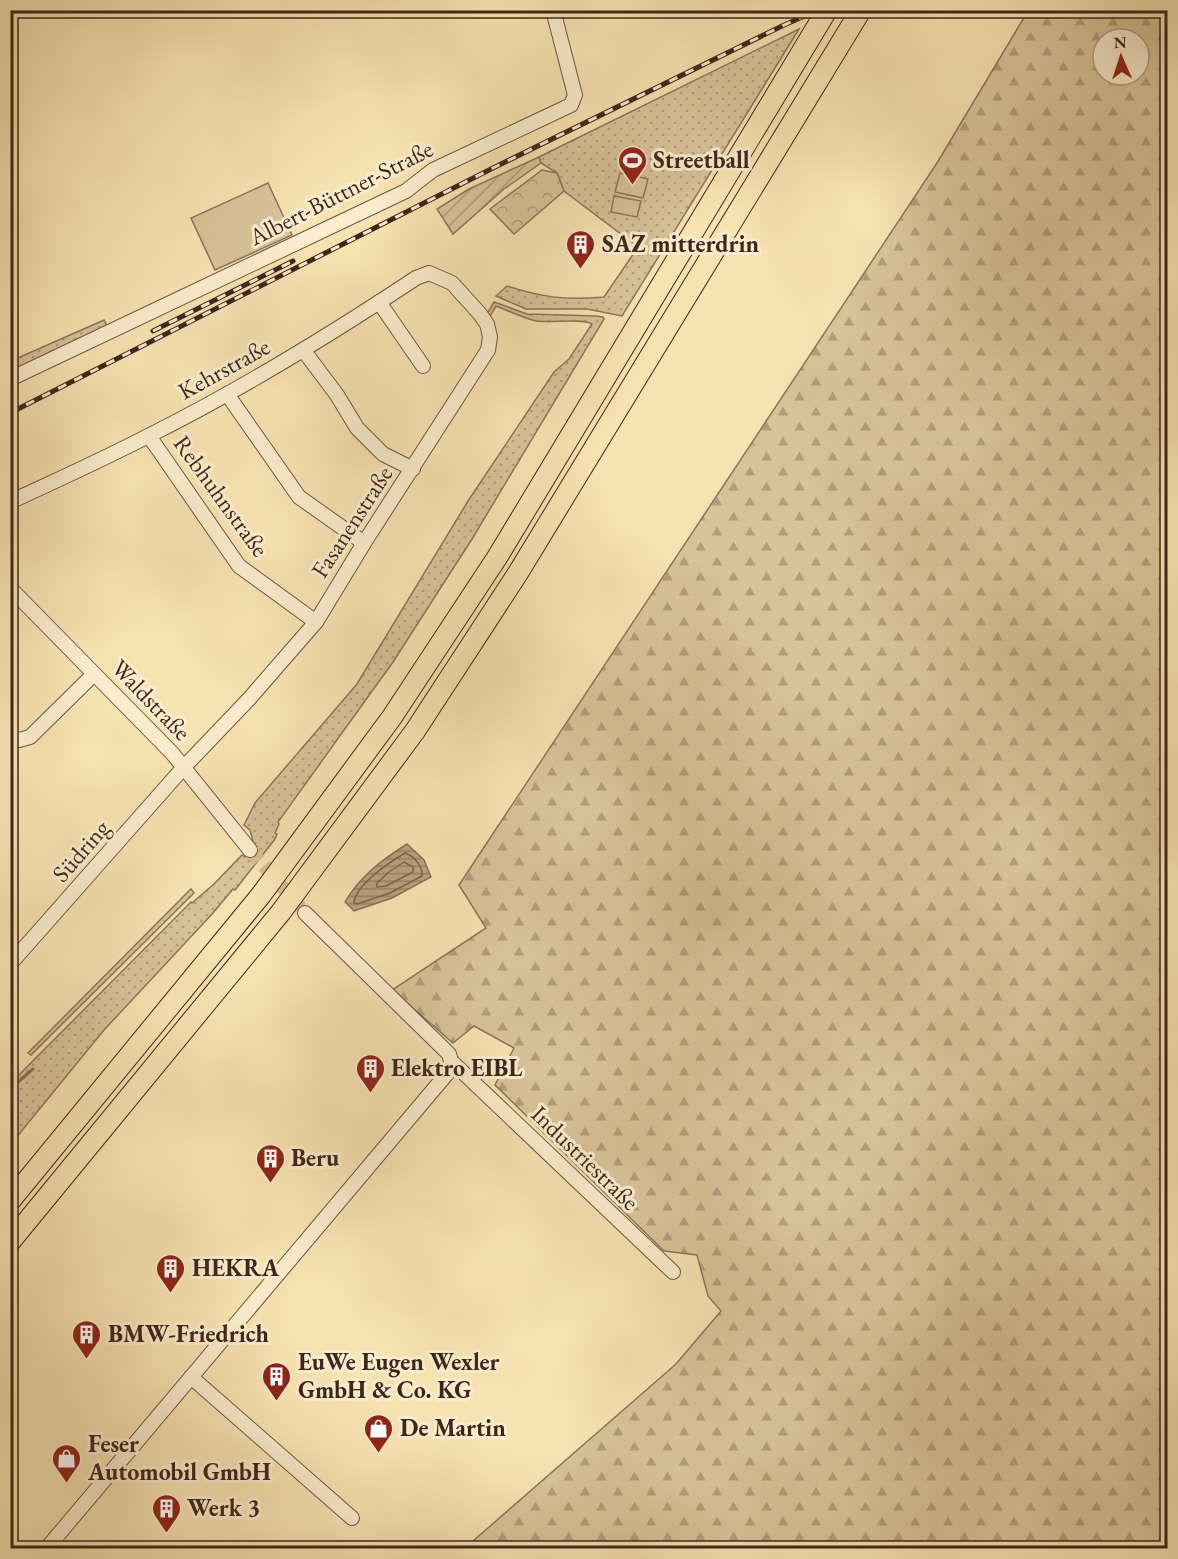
<svg xmlns="http://www.w3.org/2000/svg" width="1178" height="1559" viewBox="0 0 1178 1559" font-family="'EB Garamond',serif">
<defs>
<pattern id="grass-dots" width="8" height="8" patternUnits="userSpaceOnUse" patternTransform="scale(1.5)"><rect width="8" height="8" fill="#d8c298"/><path d="M2 2h.1M6 6h.1" fill="none" stroke="#b19d7b" stroke-width="1.8" stroke-linecap="round"/></pattern>
<pattern id="forest-firs" width="22" height="20" patternUnits="userSpaceOnUse" patternTransform="scale(1.5)"><rect width="22" height="20" fill="#d8c298"/><path d="M5 1l3.5 6h-7zM16 11l3.5 6h-7z" fill="#b19d7b"/></pattern>
<pattern id="park-crowns" width="20" height="18" patternUnits="userSpaceOnUse" patternTransform="scale(1.5)"><rect width="20" height="18" fill="#d8c298"/><path d="M2 6a3 3 0 1 1 6 0M12 15a3 3 0 1 1 6 0" fill="none" stroke="#b19d7b"/></pattern>
<pattern id="garden-furrows" width="10" height="10" patternUnits="userSpaceOnUse" patternTransform="scale(1.5)"><rect width="10" height="10" fill="#d8c298"/><path d="M-1 1l2-2M0 10L10 0M9 11l2-2" fill="none" stroke="#b19d7b"/></pattern>
<pattern id="water-rules" width="6" height="5" patternUnits="userSpaceOnUse" patternTransform="scale(1.5)"><rect width="6" height="5" fill="#b9a27e"/><path d="M0 2.5h6" fill="none" stroke="#988466"/></pattern>
</defs>
<rect width="100%" height="100%" fill="#f7e2b1"/>
<filter id="stains"><feTurbulence type="fractalNoise" baseFrequency=".00333" numOctaves="4"/><feColorMatrix values="0 0 0 0 .2 0 0 0 0 .09 0 0 0 0 .02 0 0 0 .5 -.17"/></filter>
<radialGradient id="worn" r=".72"><stop offset=".6" stop-color="#630" stop-opacity="0"/><stop offset="1" stop-color="#630" stop-opacity=".3"/></radialGradient>
<!-- grass -->
<g fill="url(#grass-dots)" stroke="#8c745a" stroke-width="1.5">
<path d="M799 29 622 316 587 309H526L496 296 507 286C543 298 566 300 604 297L638 247 564 191 557 173 541 163 539 157Z"/>
<path d="M494 302 527 314 596 316 603 317 604 319 472 539 393 662 278 822 279 824 275 833 277 834 275 839 235 890 233 889 213 913 104 1030 11 1144V1083L191 902 192 903 214 884 242 855 245 857 254 845 250 830 244 825 255 803 357 684 468 501 554 372 569 359 592 324C582 318 552 323 536 321 523 318 509 311 496 306L490 316 487 314Z"/>
<polygon points="104,320 107,326 11,371 11,361"/>
<polygon points="191,889 194,893 31,1055 28,1053"/>
</g>
<!-- forest -->
<path fill="url(#forest-firs)" stroke="#8c745a" stroke-width="1.5" fill-rule="evenodd" d="M1028 11H1167V1548H465L676 1364 721 1311 708 1296 697 1255 664 1251 495 1085 514 1048 474 1026 453 1043 392 990 486 928 459 885 937 163ZM1103 39H1139V75H1103Z"/>
<!-- park -->
<polygon fill="url(#park-crowns)" stroke="#8c745a" stroke-width="1.5" points="542,170 557,173 564,191 514,234 490,209"/>
<!-- garden -->
<polygon fill="url(#garden-furrows)" stroke="#8c745a" stroke-width="1.5" points="539,157 541,163 504,189 453,234 437,209 469,189"/>
<!-- pitch -->
<g fill="#d8c298" stroke="#8c745a" stroke-width="1.5">
<polygon points="620,173 648,179 643,198 615,192"/>
<polygon points="268,183 292,235 215,270 191,218"/>
<polygon points="614,196 641,201 637,217 611,212"/>
</g>
<!-- water -->
<path fill="url(#water-rules)" stroke="#897056" stroke-width="1.5" d="M407 844 424 860 431 877 392 898 354 911 345 902C360 876 382 860 407 844Z"/>
<g fill="none" stroke-linecap="round" stroke-linejoin="round">
<!-- shore -->
<g stroke="#7d644c" stroke-width="1.5">
<path d="M405 853C414 856 423 866 422 876L390 893 357 904 354 903C355 885 390 862 405 853Z"/>
<polygon points="404,862 413,867 413,872 386,886 377,887 377,883 389,872"/>
</g>
<!-- stream -->
<polyline stroke="#897056" stroke-width="3" points="10,1089 33,1069"/>
<!-- minor-tunnel -->
<polyline stroke="#d3bc93" stroke-width="14" stroke-dasharray="14 7" stroke-linecap="butt" points="250,850 305,913"/>
<defs>
<g id="minor">
<polyline points="379,302 423,366"/>
<polyline points="304,351 337,395 357,428 383,454 413,469"/>
<polyline points="10,379 406,191 433,170 571,105 575,95 553,10"/>
<polyline points="227,394 299,497 364,543"/>
<polyline points="149,436 239,566 316,622"/>
<path d="M10 502C57 480 104 459 150 435 242 389 330 335 416 278L429 273 452 283 480 314 487 324 490 337 488 350 364 543 316 622 249 699 184 767 10 964"/>
<polyline points="10,588 172,753 250,850"/>
<polyline points="10,737 19,740 30,737 94,674"/>
<polyline points="305,913 449,1054 451,1061 673,1272"/>
<polyline points="191,1377 352,1518"/>
<polyline points="47,1548 445,1076 450,1070 451,1061"/>
</g>
<g id="highway">
<polyline points="10,1201 261,895 392,717 498,556 827,10"/>
<polyline points="10,1242 281,912 415,731 518,573 861,10"/>
</g>
</defs>
<!-- minor casing -->
<use href="#minor" stroke="#6e5440" stroke-width="16"/>
<!-- highway casing -->
<use href="#highway" stroke="#41251b" stroke-width="22"/>
<!-- minor -->
<use href="#minor" stroke="#faeccc" stroke-width="14"/>
<!-- highway -->
<use href="#highway" stroke="#f7e2b1" stroke-width="20"/>
<defs>
<g id="rail">
<polyline points="153,331 293,261"/>
<polyline points="10,413 493,168 782,26 818,10"/>
</g>
</defs>
<!-- rail casing -->
<use href="#rail" stroke="#41251b" stroke-width="5"/>
<!-- rail -->
<use href="#rail" stroke="#faeccc" stroke-width="3" stroke-dasharray="9" stroke-linecap="butt"/>
</g>
<!-- icons -->
<defs>
<symbol id="stadium-pin" viewBox="-11 -11 22 30"><path d="M0 17L-7.5 6A9.5 9.5 0 1 1 7.5 6Z" fill="#8f2418" stroke="#faeccc"/><path d="M0-5a6.5 5 0 1 0 0 10a6.5 5 0 1 0 0-10ZM-3.5-1.8h7v3.6h-7Z" fill="#fff"/></symbol>
<symbol id="building-pin" viewBox="-11 -11 22 30"><path d="M0 17L-7.5 6A9.5 9.5 0 1 1 7.5 6Z" fill="#8f2418" stroke="#faeccc"/><path d="M-4-6H4V6H1V3H-1V6H-4ZM-2.5-4.3h1.7v1.8h-1.7ZM.8-4.3h1.7v1.8H.8ZM-2.5-1h1.7V.8h-1.7ZM.8-1h1.7V.8H.8Z" fill="#fff"/></symbol>
<symbol id="shop-pin" viewBox="-11 -11 22 30"><path d="M0 17L-7.5 6A9.5 9.5 0 1 1 7.5 6Z" fill="#8f2418" stroke="#faeccc"/><path d="M-5-2.5h2.3a2.7 3.5 0 0 1 5.4 0H5L5.5 6h-11ZM-1.5-2.5h3a1.5 2.3 0 0 0-3 0Z" fill="#fff"/></symbol>
</defs>
<g fill-rule="evenodd">
<use href="#stadium-pin" x="616" y="144" width="33" height="45"/>
<use href="#building-pin" x="564" y="228" width="33" height="45"/>
<use href="#building-pin" x="354" y="1052" width="33" height="45"/>
<use href="#building-pin" x="254" y="1142" width="33" height="45"/>
<use href="#building-pin" x="154" y="1252" width="33" height="45"/>
<use href="#building-pin" x="70" y="1318" width="33" height="45"/>
<use href="#building-pin" x="260" y="1360" width="33" height="45"/>
<use href="#shop-pin" x="362" y="1412" width="33" height="45"/>
<use href="#shop-pin" x="50" y="1442" width="33" height="45"/>
<use href="#building-pin" x="150" y="1492" width="33" height="45"/>
</g>
<g text-anchor="middle" stroke-width="6" stroke-linejoin="round" paint-order="stroke">
<!-- poi labels -->
<g font-size="24" font-weight="bold" fill="#41251b" stroke="#faeccc" text-anchor="start">
<text x="653" y="168">Streetball</text>
<text x="602" y="252">SAZ mitterdrin</text>
<text x="391" y="1076">Elektro EIBL</text>
<text x="291" y="1166">Beru</text>
<text x="192" y="1276">HEKRA</text>
<text x="108" y="1342">BMW-Friedrich</text>
<text x="298" y="1370">EuWe Eugen Wexler<tspan x="298" dy="28">GmbH &amp; Co. KG</tspan></text>
<text x="400" y="1436">De Martin</text>
<text x="88" y="1452">Feser<tspan x="88" dy="28">Automobil GmbH</tspan></text>
<text x="187" y="1516">Werk 3</text>
</g>
<!-- street labels -->
<g font-size="24" fill="#41251b" stroke="#faeccc">
<text transform="translate(341 193) rotate(-27)" y="8">Albert-Büttner-Straße</text>
<text transform="translate(224 369) rotate(-29)" y="8">Kehrstraße</text>
<text transform="translate(221 496) rotate(54)" y="8">Rebhuhnstraße</text>
<text transform="translate(352 522) rotate(-57)" y="8">Fasanenstraße</text>
<text transform="translate(151 700) rotate(46)" y="8">Waldstraße</text>
<text transform="translate(81 851) rotate(-49)" y="8">Südring</text>
<text transform="translate(585 1158) rotate(44)" y="8">Industriestraße</text>
</g>
</g>
<!-- margin -->
<rect width="1178" height="1559" fill="none" stroke="#f7e2b1" stroke-width="36"/>
<rect x="12" y="12" width="1154" height="1535" fill="none" stroke="#41251b" stroke-width="3"/>
<rect x="18" y="18" width="1142" height="1523" fill="none" stroke="#41251b" stroke-width="1.5"/>
<!-- north arrow -->
<g transform="translate(1121 57) rotate(357)"><circle r="28" fill="#faeccc" stroke="#b09c85" stroke-width="1.5"/>
<path d="M0-4.5L10 22L0 15L-10 22Z" fill="#8f2418"/>
<text y="-9" font-size="16" font-weight="bold" text-anchor="middle" fill="#41251b">N</text>
</g>
<rect width="100%" height="100%" filter="url(#stains)"/>
<rect width="100%" height="100%" fill="url(#worn)"/>
</svg>
